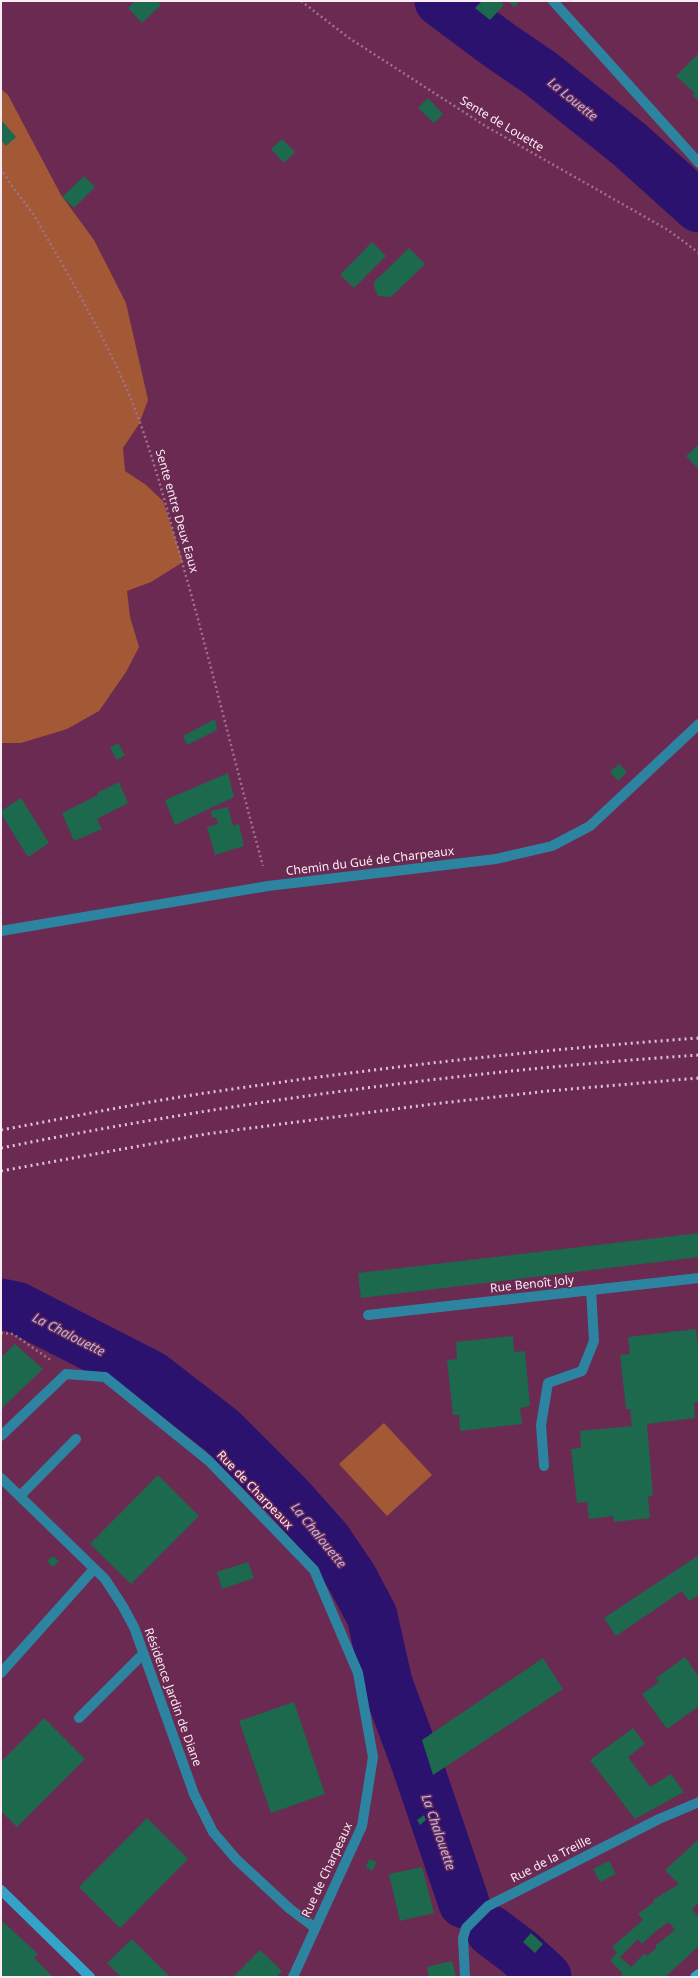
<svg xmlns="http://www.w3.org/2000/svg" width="700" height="1978" viewBox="0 0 700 1978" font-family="'Noto Sans',sans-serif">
<rect width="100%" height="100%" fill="#6b2a52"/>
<!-- green -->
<g fill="#a45936">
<polygon points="1,89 8,95 61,195 94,240 126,303 148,400 139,424 123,448 125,471 146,485 163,501 183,562 151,582 127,591 130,617 139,647 126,672 99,711 67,729 21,743 1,743"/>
<polygon points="384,1423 432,1475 387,1516 339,1464"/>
</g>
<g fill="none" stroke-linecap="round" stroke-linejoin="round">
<!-- river -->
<g stroke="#2a126e" stroke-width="51">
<polyline points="440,1 499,45 540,73 629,144 699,207"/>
<polyline points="1,1304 16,1307 151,1376 222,1431 288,1497 327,1541 352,1578 372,1616 387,1683 418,1767 464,1903"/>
<polyline points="491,1931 520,1953 546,1977"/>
</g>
</g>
<!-- building -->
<g fill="#1c694d" fill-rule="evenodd">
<polygon points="135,1 157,1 161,5 142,23 128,8"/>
<polygon points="482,1 500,1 504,5 490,20 475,8"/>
<polygon points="508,1 520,1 514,7"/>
<polygon points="699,53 699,101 692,95 695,93 676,76"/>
<polygon points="428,98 443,114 434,123 418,108"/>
<polygon points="3,122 16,137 6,146 1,140 1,123"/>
<polygon points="282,139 295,152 284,163 271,149"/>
<polygon points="84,176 95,187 74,208 62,197"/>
<polygon points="372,242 386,256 354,288 340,275"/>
<polygon points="409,248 425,264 391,297 378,296 374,287 374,282"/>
<polygon points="699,444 699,470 686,456"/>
<polygon points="215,719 217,730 187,745 183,736"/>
<polygon points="118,743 125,755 117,760 110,748"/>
<polygon points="619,764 627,772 618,781 610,772"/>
<polygon points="228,773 234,797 175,825 165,800"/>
<polygon points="119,782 128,803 97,819 102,829 74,841 62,813 98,795 97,793"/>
<polygon points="21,798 49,843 28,857 1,814 1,811"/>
<polygon points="228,807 233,826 239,824 244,846 215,855 207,827 218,824 216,817 212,818 211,811"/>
<polygon points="699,1233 699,1257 361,1298 358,1273"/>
<polygon points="696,1329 699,1357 699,1402 694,1403 695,1418 647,1424 653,1496 648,1496 650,1518 614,1522 613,1516 589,1519 587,1502 577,1503 571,1449 581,1448 580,1431 632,1426 630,1409 626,1409 620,1355 630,1354 628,1337"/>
<polygon points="513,1336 514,1352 525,1351 530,1406 520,1408 522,1424 460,1431 459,1415 453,1415 447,1360 457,1359 456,1342"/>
<polygon points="15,1344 43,1369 1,1409 1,1357"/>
<polygon points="158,1475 199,1516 131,1584 90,1544"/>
<polygon points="699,1555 699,1595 689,1601 682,1591 616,1636 604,1618"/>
<polygon points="53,1556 59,1561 53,1567 47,1561"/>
<polygon points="248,1562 254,1578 222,1589 217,1572"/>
<polygon points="685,1657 699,1677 699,1706 667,1729 642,1694 659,1682 656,1678"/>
<polygon points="543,1658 563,1689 433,1775 422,1740"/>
<polygon points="294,1702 325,1794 271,1813 239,1721"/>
<polygon points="44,1718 85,1759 17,1827 1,1811 1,1762"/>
<polygon points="633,1728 645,1744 628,1757 650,1787 671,1774 684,1792 635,1819 590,1760"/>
<polygon points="424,1815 426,1820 420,1825 417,1820"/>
<polygon points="147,1818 188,1859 120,1928 79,1887"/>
<path d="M699 1839V1902L692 1909 699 1918V1946L665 1977H620L623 1974 610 1960 617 1953 612 1947 643 1920 638 1914 654 1902 653 1900 679 1884 665 1870ZM669 1922 675 1930 656 1945V1948L647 1956 645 1953 631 1967 620 1957 638 1939 642 1944 657 1930Z"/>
<polygon points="369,1859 377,1862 372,1871 366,1867"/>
<polygon points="609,1861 616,1874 600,1882 593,1869"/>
<polygon points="422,1867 434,1913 400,1921 389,1874"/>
<polygon points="1,1920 38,1954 34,1958 53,1977 1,1977"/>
<polygon points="531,1933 543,1944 535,1953 523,1942"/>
<polygon points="132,1939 170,1977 121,1977 107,1963"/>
<polygon points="260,1950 282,1971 276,1977 233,1977"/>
<polygon points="452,1961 456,1977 429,1977 427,1967"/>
</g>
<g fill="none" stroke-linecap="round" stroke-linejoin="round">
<!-- path -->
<g stroke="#a0718d" stroke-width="2.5" stroke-dasharray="2 3" stroke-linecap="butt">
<polyline points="301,1 349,38 487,127 668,230 699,253"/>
<path d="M1 168C11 188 28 204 39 224 70 277 101 331 126 387 147 436 161 487 175 538 207 646 233 757 263 866"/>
<polyline points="1,1333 13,1334 52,1361"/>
</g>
<!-- lane -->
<g stroke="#2d84a1" stroke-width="10">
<polyline points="1,1478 105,1579 122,1605 134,1627 194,1794 213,1832 236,1859 290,1909 314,1927"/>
<polyline points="20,1496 76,1439"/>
<polyline points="1,1673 94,1569"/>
<polyline points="79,1718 143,1654"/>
</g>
<!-- street -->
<g stroke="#2d84a1" stroke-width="10">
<polyline points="553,1 699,163"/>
<polyline points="1,931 268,886 496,859 552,846 590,826 699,724"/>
<polyline points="368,1315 699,1278"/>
<polyline points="1,1436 66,1374 105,1377 209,1461 314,1570 358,1673 373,1757 362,1826 293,1977"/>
<polyline points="544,1466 541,1425 548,1383 582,1371 594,1341 591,1290"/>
<polyline points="465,1977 463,1938 466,1928 488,1906 659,1819 699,1802"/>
</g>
<!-- secondary -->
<g stroke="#33a3c8" stroke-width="10">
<polyline points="1,1890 90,1977"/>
<polyline points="695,1977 699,1974"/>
</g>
<!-- rail -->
<g stroke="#dec4d3" stroke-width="3" stroke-dasharray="2 4" stroke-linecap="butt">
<path d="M1 1130C67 1118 133 1104 199 1094 365 1069 532 1050 699 1038"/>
<path d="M1 1148C232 1102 464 1071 699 1055"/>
<polyline points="1,1171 206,1134 433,1104 548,1091 699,1078"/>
</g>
</g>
<g text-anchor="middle" stroke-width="3" stroke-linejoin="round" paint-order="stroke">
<!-- street labels -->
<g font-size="12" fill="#fbebf3" stroke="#6b2a52">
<text transform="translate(502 124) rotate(31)" y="4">Sente de Louette</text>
<text transform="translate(177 511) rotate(74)" y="4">Sente entre Deux Eaux</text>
<text transform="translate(370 861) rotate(-7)" y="4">Chemin du Gué de Charpeaux</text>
<text transform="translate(532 1284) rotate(-6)" y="4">Rue Benoît Joly</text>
<text transform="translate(255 1490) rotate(46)" y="4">Rue de Charpeaux</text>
<text transform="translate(173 1697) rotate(70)" y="4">Résidence Jardin de Diane</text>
<text transform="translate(551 1859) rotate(-27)" y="4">Rue de la Treille</text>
<text transform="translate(327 1870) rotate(-65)" y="4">Rue de Charpeaux</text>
</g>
<!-- water labels -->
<g font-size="13" font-style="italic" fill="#b8b9ea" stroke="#6b2a52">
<text transform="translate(573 99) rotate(39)" y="5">La Louette</text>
<text transform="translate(69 1334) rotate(27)" y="5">La Chalouette</text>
<text transform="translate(319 1535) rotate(51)" y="5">La Chalouette</text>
<text transform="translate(439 1832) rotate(71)" y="5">La Chalouette</text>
</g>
</g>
<!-- border -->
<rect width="700" height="1978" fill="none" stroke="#fbebf3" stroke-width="4"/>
</svg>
